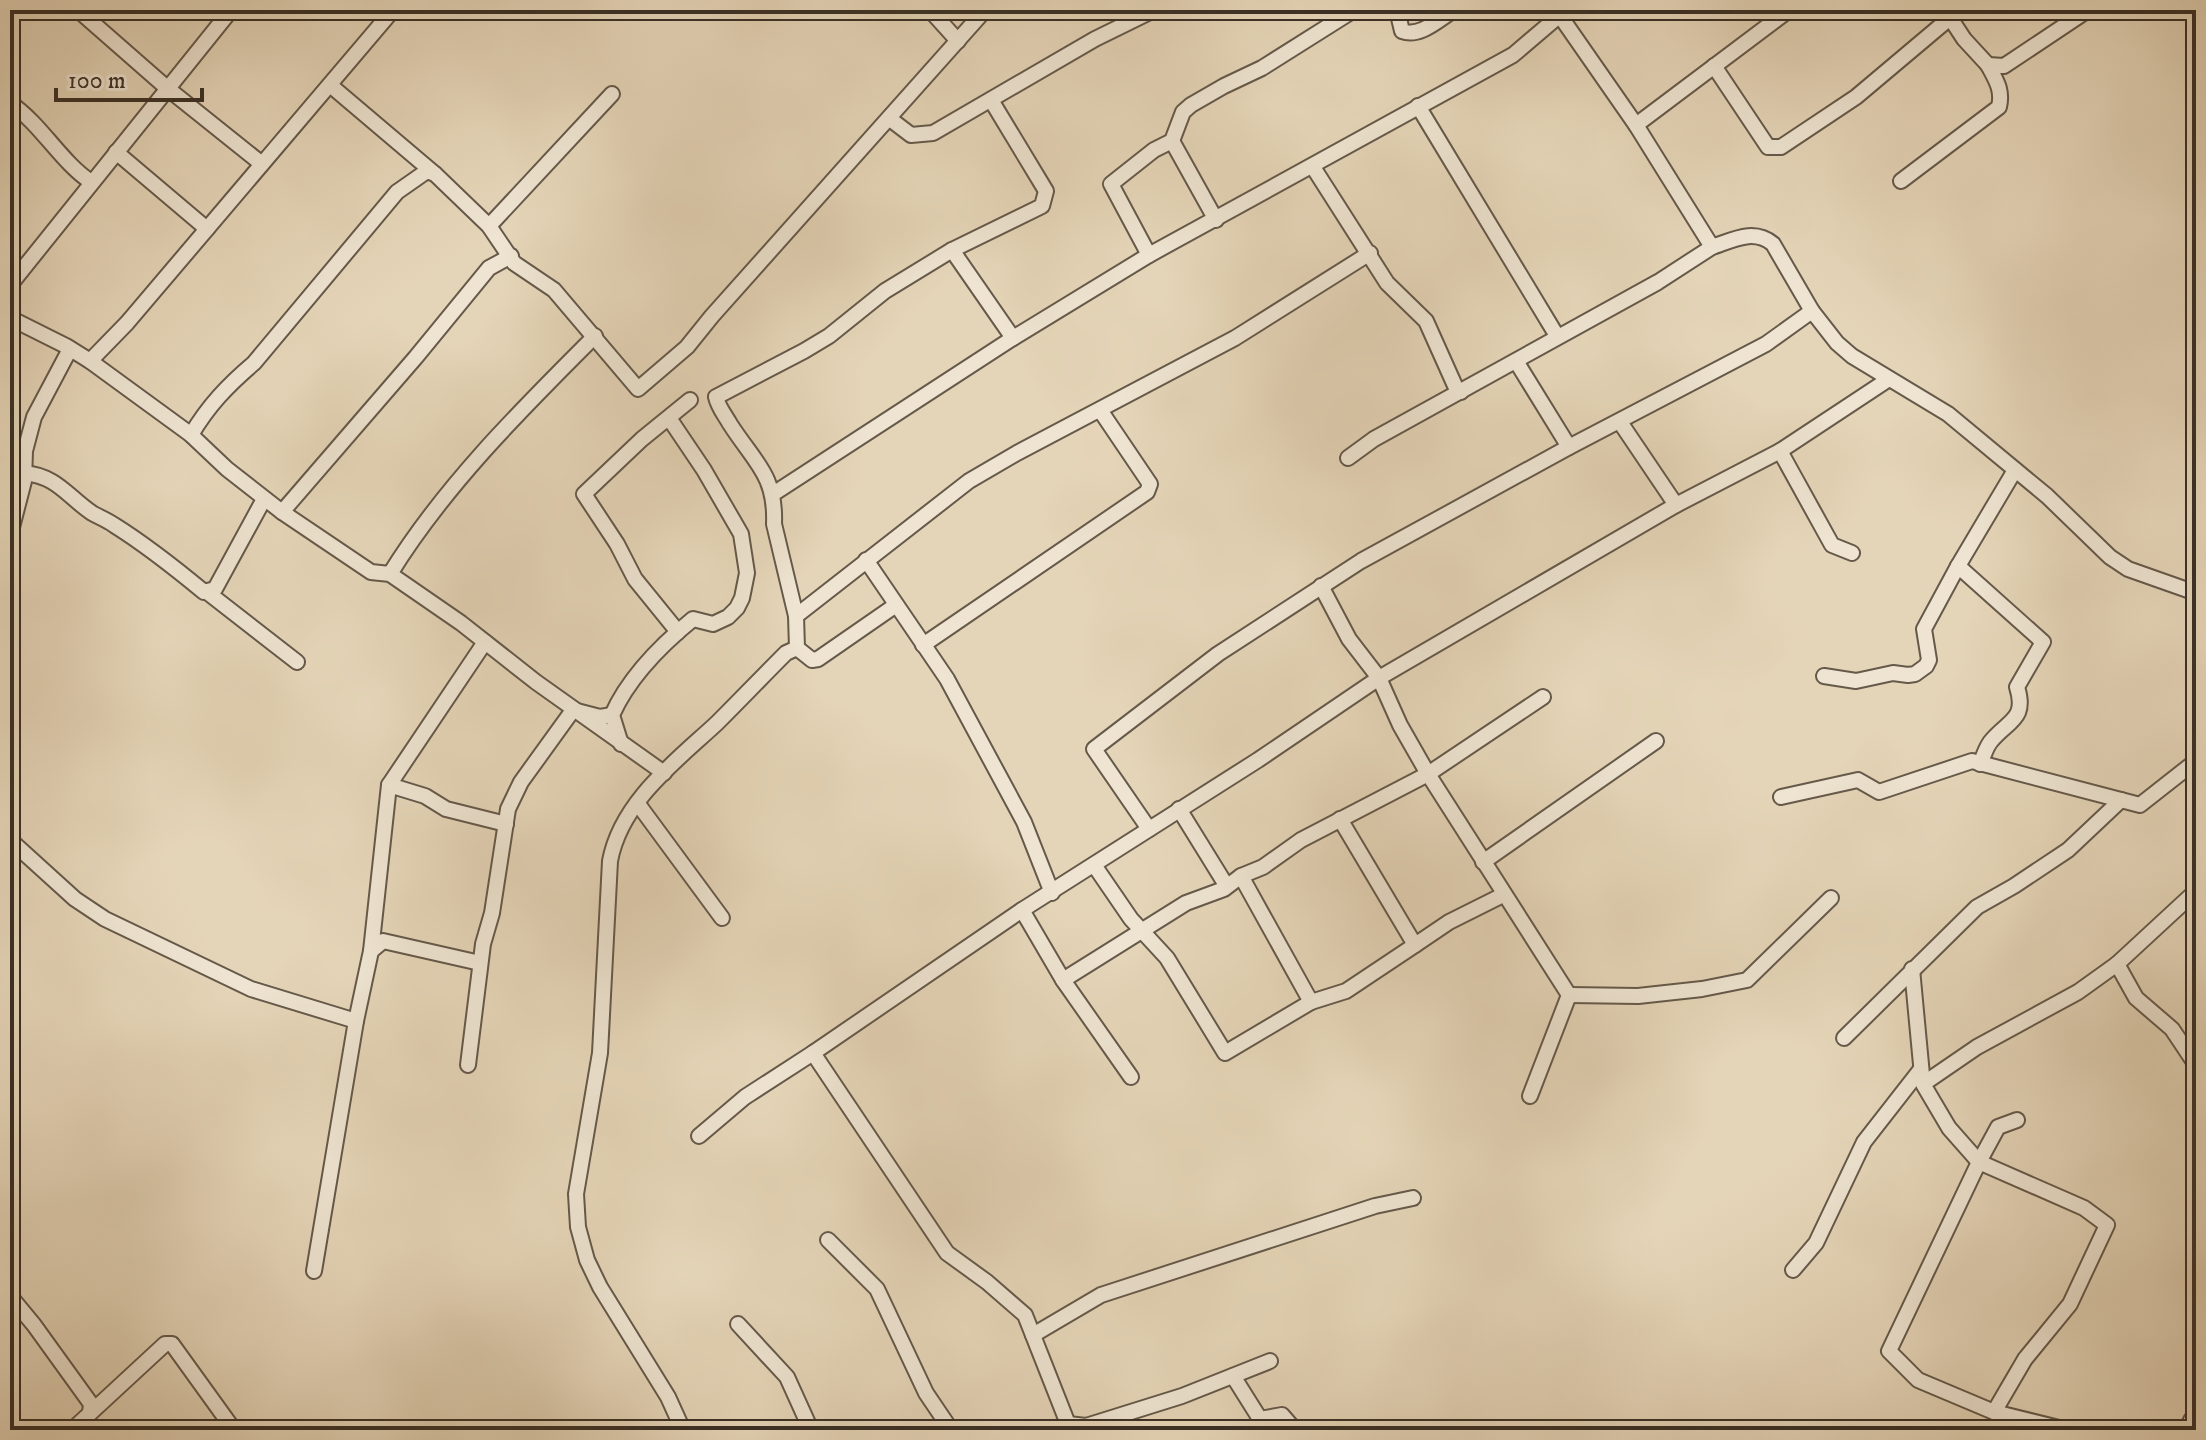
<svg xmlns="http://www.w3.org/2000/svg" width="2206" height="1440" viewBox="0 0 2206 1440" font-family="'IM FELL DW Pica',serif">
<rect width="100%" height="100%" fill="#e5d5b8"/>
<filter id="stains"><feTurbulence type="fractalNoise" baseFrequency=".0025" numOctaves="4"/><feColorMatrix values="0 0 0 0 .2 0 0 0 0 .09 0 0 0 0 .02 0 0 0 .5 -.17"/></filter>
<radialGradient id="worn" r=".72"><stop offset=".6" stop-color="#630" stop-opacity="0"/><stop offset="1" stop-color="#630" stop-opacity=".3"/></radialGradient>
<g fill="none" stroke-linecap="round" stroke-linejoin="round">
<defs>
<g id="minor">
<polyline points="78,10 167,88 262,164"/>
<polyline points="930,10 958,41"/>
<path d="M1397 10 1402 31C1420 38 1439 19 1454 10"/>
<path d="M1556 10 1636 125 1712 247C1733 240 1754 228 1773 244L1812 311 1837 343 1852 356 1948 414 2047 496 2110 557 2128 569 2196 593"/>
<polyline points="1945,10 1964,39 1988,65"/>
<polyline points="1714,66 1768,147 1781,147 1856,97 1951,17"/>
<polyline points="330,85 435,174"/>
<path d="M10 103C42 125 60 161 91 182"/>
<polyline points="1418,106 1557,336"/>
<polyline points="890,119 911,135 933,133 1095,39 1154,10"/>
<polyline points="1636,125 1789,10"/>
<polyline points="1172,141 1216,220"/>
<polyline points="116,152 207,229"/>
<polyline points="1313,167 1387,283 1426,321 1456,388 1461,392"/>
<path d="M1901 181 1999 107C2003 90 1996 80 1988 65L2004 66 2088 10"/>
<polyline points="489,226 612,94"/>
<polyline points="952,250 1013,338"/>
<polyline points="1149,255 1111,184 1154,150 1172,141 1183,112 1191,105 1224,86 1262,68 1354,10"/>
<polyline points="10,285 231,10"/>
<polyline points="10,318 66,346 90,361 190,434 227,469 282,512 371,572 390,574 461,623 536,682 664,773"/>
<polyline points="90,361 127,323 393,10"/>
<polyline points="1516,361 1569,447"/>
<polyline points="1620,422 1676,505 1780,451 1889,379"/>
<path d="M191 435C208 406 228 385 254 363L397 192 427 171 435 174 489 226 514 263 554 290 638 389 687 347 712 316 985 10"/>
<polyline points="1780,451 1832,545 1852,553"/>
<polyline points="1348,458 1374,439 1658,282 1712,247"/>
<path d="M24 473C57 476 67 496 92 513 99 517 107 520 114 525 146 545 175 568 204 592L215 589 264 499"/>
<polyline points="773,494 1013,338 1149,255 1513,55 1560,15"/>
<polyline points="282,512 416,357 489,268 511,256"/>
<polyline points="10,535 24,481 25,451 34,417 70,349"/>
<polyline points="866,560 947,679 1024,822 1052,893"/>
<path d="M1958 566 2043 642 2017 687C2027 719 2009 720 1992 740 1986 746 1984 756 1980 764"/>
<path d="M390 574C445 485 521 410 595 336"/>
<polyline points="1321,586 1349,639 1379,678 1400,725 1428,774 1569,995"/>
<polyline points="207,592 297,662"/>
<path d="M896 605 818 659 812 660 797 648 796 616 774 524C776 475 755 463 730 424 725 415 718 407 716 397L804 351 829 336 885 291 952 250 1042 206 1046 191 991 100"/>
<polyline points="796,616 969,481 1017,453 1235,338 1370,253"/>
<polyline points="678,632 635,579 617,544 584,494 642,439 690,400"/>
<polyline points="923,645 1147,492 1150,484 1100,410"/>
<polyline points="1824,676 1856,681 1893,673 1908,675 1915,674 1926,666 1929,660 1924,629 1958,566 2015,470"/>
<path d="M621 744 612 715C629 677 661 645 693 619L713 624 728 617 737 608 742 598 747 573 741 534 704 470 669 418"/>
<polyline points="389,785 425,796 446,809 506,824"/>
<polyline points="1781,797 1858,780 1879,792 1972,761 2140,805 2196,761"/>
<polyline points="638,804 722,918"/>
<polyline points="1179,809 1226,885"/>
<polyline points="1340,819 1415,945 1449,922 1503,895"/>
<polyline points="1149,829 1094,749 1218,654 1361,561 1569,447 1766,344 1812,311"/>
<polyline points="10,840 75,899 105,919 251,989 356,1021 314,1271"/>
<polyline points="1483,862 1656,741"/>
<polyline points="1094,865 1131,919 1167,958 1225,1053 1311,1002 1241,876"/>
<polyline points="2196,891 2117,964 2136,998 2172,1029 2196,1065"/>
<polyline points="1022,910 1063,980 1131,1077"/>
<polyline points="371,951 389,785 485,642"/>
<polyline points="1912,969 1922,1075"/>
<polyline points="1063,980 1186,903 1224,889 1241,876 1263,867 1301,840 1428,774 1543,697"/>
<polyline points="1569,995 1638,996 1702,989 1747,980 1831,898"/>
<polyline points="1311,1002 1346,991 1415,945"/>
<polyline points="356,1021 371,951 383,941 480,963"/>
<polyline points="1844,1038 1977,907 2014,886 2068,850 2121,800"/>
<polyline points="813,1053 1022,910 1258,760 1379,678 1676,505"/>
<polyline points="468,1065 483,944 492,913 508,809 521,782 573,710 600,717 612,715"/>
<polyline points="1530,1096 1569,995"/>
<polyline points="699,1136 745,1097 813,1053 947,1253 987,1282 1025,1315 1068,1424 1051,1430"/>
<polyline points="828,1240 877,1289 926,1393 951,1430"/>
<polyline points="1793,1270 1816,1243 1864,1142 1921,1069"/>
<polyline points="10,1296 34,1325 91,1404 90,1413"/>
<polyline points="738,1324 787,1377 811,1430"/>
<polyline points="1033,1335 1101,1295 1375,1206 1413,1198"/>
<polyline points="1233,1376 1260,1419 1282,1415 1295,1430"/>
<polyline points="1994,1412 1918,1380 1889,1351 1979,1162 1998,1127 2017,1120"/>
<polyline points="1068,1424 1086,1426 1182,1396 1270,1361"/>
<polyline points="72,1430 165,1344 172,1344 234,1430"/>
<path d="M683 1430 668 1397 600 1287 587 1260 578 1227 576 1194 600 1053 610 861C621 802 675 762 717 723 740 700 763 676 786 653L797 648"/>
<polyline points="2067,1430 1994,1412 2025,1359 2070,1304 2107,1225 2084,1208 1979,1162 1949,1128 1923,1084 1977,1047 2078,992 2117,964"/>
<polyline points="2187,1430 2191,1420 2196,1421"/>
</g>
</defs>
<!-- minor casing -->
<use href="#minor" stroke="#65594a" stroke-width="18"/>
<!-- minor -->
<use href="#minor" stroke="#eee4d1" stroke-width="14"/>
</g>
<!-- margin -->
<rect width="2206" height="1440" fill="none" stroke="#e5d5b8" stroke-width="40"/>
<rect x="12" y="12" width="2182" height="1416" fill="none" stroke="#3a3026" stroke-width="4"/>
<rect x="20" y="20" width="2166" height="1400" fill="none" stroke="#3a3026" stroke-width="2"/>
<!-- scale -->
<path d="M56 88v12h146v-12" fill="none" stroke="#3a3026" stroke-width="4"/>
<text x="68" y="88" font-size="24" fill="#3a3026" stroke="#eee4d1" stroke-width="6" paint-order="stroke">100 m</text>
<rect width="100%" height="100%" filter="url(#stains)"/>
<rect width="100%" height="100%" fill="url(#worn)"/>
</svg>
